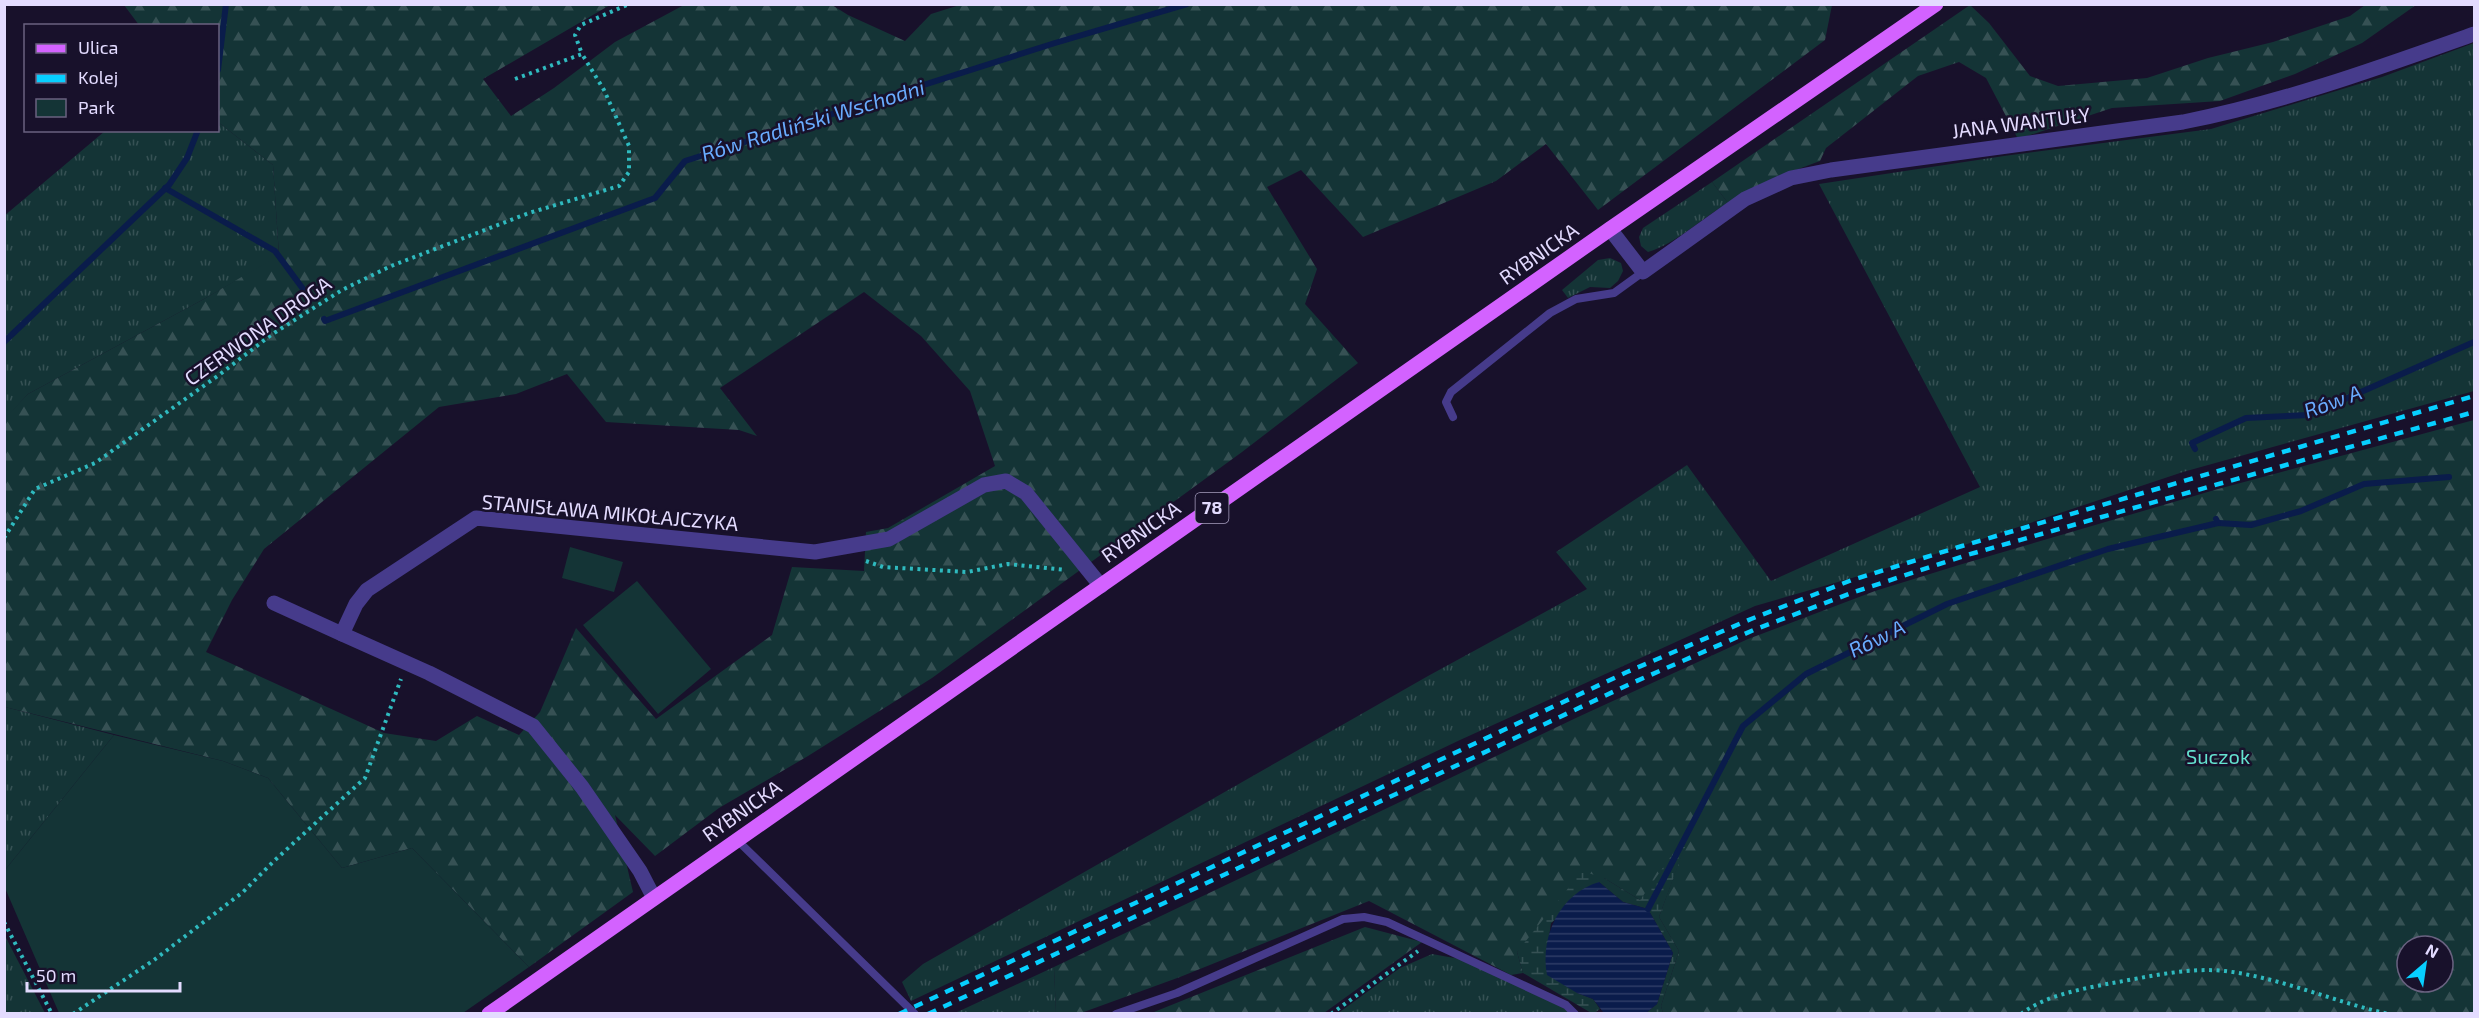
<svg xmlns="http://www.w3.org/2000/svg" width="2479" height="1018" viewBox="0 0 2479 1018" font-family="'Exo 2',sans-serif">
<defs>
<pattern id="grass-tufts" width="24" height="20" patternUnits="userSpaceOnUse" patternTransform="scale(1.5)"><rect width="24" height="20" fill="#143436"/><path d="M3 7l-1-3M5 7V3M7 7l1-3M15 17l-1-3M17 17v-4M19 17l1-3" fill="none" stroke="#365154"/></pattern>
<pattern id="forest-firs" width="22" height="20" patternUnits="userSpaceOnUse" patternTransform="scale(1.5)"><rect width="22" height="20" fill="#143436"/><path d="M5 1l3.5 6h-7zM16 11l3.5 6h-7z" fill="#365154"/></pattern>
<pattern id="wetland-marsh" width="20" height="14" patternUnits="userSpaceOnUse" patternTransform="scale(1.5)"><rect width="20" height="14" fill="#143436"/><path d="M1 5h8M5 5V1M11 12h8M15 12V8" fill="none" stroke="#365154"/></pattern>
<pattern id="water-rules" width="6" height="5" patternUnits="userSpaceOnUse" patternTransform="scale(1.5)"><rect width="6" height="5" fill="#0a1c4b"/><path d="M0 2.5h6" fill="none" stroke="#2e3c66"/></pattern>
</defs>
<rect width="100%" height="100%" fill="#18112b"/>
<!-- grass -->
<g fill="url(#grass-tufts)">
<polygon points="2474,43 2474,391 2183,472 1949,550 1755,606 1460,740 911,1001 902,982 923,964 1428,676 1587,589 1556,552 1687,465 1771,581 1980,487 1819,184 2004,156 2211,129 2382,77"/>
<polygon points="218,122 273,165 279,256 204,299 28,394 5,419 4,216 105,131 218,130"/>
<path d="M1712 182 1728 203C1702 218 1677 243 1648 252L1641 246 1639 237 1643 228Z"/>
<polygon points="1610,258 1621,263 1623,271 1618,281 1610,288 1590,287 1568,298 1562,290 1598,260"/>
<polygon points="5,707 114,735 5,870"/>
<polygon points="5,936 45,1013 5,1013"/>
<polygon points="1432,954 1471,961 1575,1014 1337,1014 1400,968"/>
<polygon points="1054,967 1056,1013 953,1014"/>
</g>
<!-- forest -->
<g fill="url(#forest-firs)" fill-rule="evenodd">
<path d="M963 4 1832 5 1825 40 1598 210 1546 144 1496 181 1363 237 1301 170 1267 187 1317 269 1305 304 1358 363 1242 452 932 678 808 756 719 808 655 856 615 815 633 892 529 967 412 848 342 868 268 778 223 761 5 707 4 419 28 394 204 299 279 255 273 165 218 122V26L139 25 124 5H610L483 79 511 116 554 88 615 42 684 5H832L848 15 905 41 931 14ZM864 292 921 336 970 391 995 466 888 528 866 532 864 571 792 567 772 635 656 719 576 628 540 712 519 735 477 716 436 741 384 733 206 652 232 600 264 549 439 407 516 394 567 374 606 422 739 430 757 436 720 388Z"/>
<polygon points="1970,5 1989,23 2030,76 2058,86 2147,78 2208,58 2273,42 2350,16 2365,5 2416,5 2362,43 2295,74 2220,101 2112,108 2018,139 1986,78 1959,62 1918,76 1826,148 1820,161 1793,171 1728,203 1712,182"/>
<path d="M2474 420V1013H1663L1661 1006 1679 951 1659 917 1684 848 1640 900 1604 878 1517 952 1523 973 1511 975 1369 901 1180 977 1081 1013H1056L1054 967 1578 717 1748 639 1875 591 1959 565 2218 489ZM2407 946H2443V982H2407Z"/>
<polygon points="1365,927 1422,942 1324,1013 1149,1014"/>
</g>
<!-- wetland -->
<polygon fill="url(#wetland-marsh)" points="1679,845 1685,847 1659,917 1679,951 1661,1006 1663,1013 1646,1013 1657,1004 1673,953 1648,909 1623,902 1599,882 1551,923 1549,937 1577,993 1593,999 1600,1009 1593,1014 1523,973 1517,952 1582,871 1604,878 1640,900"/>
<!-- green -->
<g fill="#143436">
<polygon points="570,547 623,562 614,592 562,578"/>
<polygon points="637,581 711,669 658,714 583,625"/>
<polygon points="114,735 223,761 268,778 342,868 412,848 529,967 463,1013 59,1013 5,888 5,870"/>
</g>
<!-- water -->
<path fill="url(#water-rules)" d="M1599 882 1623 902 1648 909 1673 953 1657 1004 1646 1013 1603 1012 1593 999 1577 993 1547 975C1540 935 1560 894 1599 882Z"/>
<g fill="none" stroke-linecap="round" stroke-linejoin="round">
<!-- stream -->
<g stroke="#0a1c4b" stroke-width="6">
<polyline points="218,70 226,4"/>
<polyline points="165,188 275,251 306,293"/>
<polyline points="324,319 325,321 655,198 685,161 1055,43 1187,4"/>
<polyline points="4,342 169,185 187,158 198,130"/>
<polyline points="2195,449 2192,443 2246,418 2309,415 2474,342"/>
<polyline points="2218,523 2251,525 2301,511 2364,484 2449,477"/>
<polyline points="1648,909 1743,726 1806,674 1947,604 2108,549 2218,523 2216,519"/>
</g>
<!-- path -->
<g stroke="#2fbabf" stroke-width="4" stroke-dasharray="3 4.5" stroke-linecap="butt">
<polyline points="515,79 582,54 575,35 581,25 629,4"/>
<polyline points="4,538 35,489 95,463 219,375 271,335 342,290 391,266 529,213 619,186 629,172 629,146 604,90 582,54"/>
<polyline points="866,561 883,567 967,572 1008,564 1066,570"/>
<polyline points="4,922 52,1014"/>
<polyline points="73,1014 154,960 243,892 275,860 365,778 401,679"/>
<polyline points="1331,1014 1418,951"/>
<path d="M2021 1014C2046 995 2082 989 2112 983 2148 977 2188 967 2225 971 2282 978 2334 1002 2389 1014"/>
</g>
<!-- service -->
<g stroke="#463b8b" stroke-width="8">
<polyline points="1453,417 1446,402 1451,392 1550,313 1576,299 1614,293 1643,272"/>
<polyline points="737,840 915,1014"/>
<polyline points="1116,1014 1177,993 1343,919 1364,917 1387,922 1566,1005 1575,1014"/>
</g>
<!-- minor -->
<g stroke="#463b8b" stroke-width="15">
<path d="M1610 229 1643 272 1745 199 1791 178 1831 170 2183 122C2284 102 2378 68 2474 34"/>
<polyline points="274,603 342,634"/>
<polyline points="654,898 640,871 582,787 533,726 429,673 342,634 356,604 367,590 476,518 815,552 889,539 984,485 1006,481 1026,493 1101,586"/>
</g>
<!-- primary -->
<polyline stroke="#d362ff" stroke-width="15" points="489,1014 1610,229 1936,4"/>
<!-- rail -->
<g stroke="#07cfff" stroke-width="4.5" stroke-dasharray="9 8" stroke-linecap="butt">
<polyline points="899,1014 1627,672 1751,619 1852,580 1962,546 2474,396"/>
<polyline points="928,1014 1632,683 1756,629 1854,592 1967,555 2474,412"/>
</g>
</g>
<g text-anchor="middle" stroke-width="5" stroke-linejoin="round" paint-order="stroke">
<!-- shield labels -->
<rect fill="#18112b" stroke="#a69ebf" stroke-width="1.5" x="1195.5" y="493" width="33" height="30" rx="4.5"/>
<g font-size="18" font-weight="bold" fill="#e3dbff">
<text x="1212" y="514">78</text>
</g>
<!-- street labels -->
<g font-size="20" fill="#e3dbff" stroke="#18112b">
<text transform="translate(2021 123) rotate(-7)" y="7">JANA WANTUŁY</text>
<text transform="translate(1539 254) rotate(-35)" y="7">RYBNICKA</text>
<text transform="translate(258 331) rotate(-35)" y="7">CZERWONA DROGA</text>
<text transform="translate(610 513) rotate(5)" y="7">STANISŁAWA MIKOŁAJCZYKA</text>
<text transform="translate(1141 532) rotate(-35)" y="7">RYBNICKA</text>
<text transform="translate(742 811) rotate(-35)" y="7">RYBNICKA</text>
</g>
<!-- park labels -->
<g font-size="20" fill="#64e2cf" stroke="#18112b">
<text x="2218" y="764">Suczok</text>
</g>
<!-- water labels -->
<g font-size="21" font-style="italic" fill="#69acff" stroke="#18112b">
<text transform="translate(813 121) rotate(-17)" y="7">Rów Radliński Wschodni</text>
<text transform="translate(2333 402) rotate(-20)" y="7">Rów A</text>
<text transform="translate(1877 639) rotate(-26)" y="7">Rów A</text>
</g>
</g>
<!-- border -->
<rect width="2479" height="1018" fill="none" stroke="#e3dbff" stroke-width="12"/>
<!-- legend -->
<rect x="24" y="24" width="195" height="108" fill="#18112b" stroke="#696280" stroke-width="1.5"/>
<rect x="36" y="44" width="30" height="9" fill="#d362ff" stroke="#696280" stroke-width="1.5"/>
<text x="78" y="54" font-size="18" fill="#e3dbff">Ulica</text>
<rect x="36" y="74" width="30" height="9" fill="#07cfff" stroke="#696280" stroke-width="1.5"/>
<text x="78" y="84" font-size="18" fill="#e3dbff">Kolej</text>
<rect x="36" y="99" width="30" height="18" fill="#143436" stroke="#696280" stroke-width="1.5"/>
<text x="78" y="114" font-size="18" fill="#e3dbff">Park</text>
<!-- north arrow -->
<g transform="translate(2425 964) rotate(29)"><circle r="28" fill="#18112b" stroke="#696280" stroke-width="1.5"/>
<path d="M0-4.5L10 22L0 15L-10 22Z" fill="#07cfff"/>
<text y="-9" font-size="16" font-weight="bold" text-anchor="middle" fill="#e3dbff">N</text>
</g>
<!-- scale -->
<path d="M27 982v9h153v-9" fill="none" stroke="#e3dbff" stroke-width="3"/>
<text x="36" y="982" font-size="18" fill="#e3dbff" stroke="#18112b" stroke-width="4.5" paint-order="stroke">50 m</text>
</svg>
